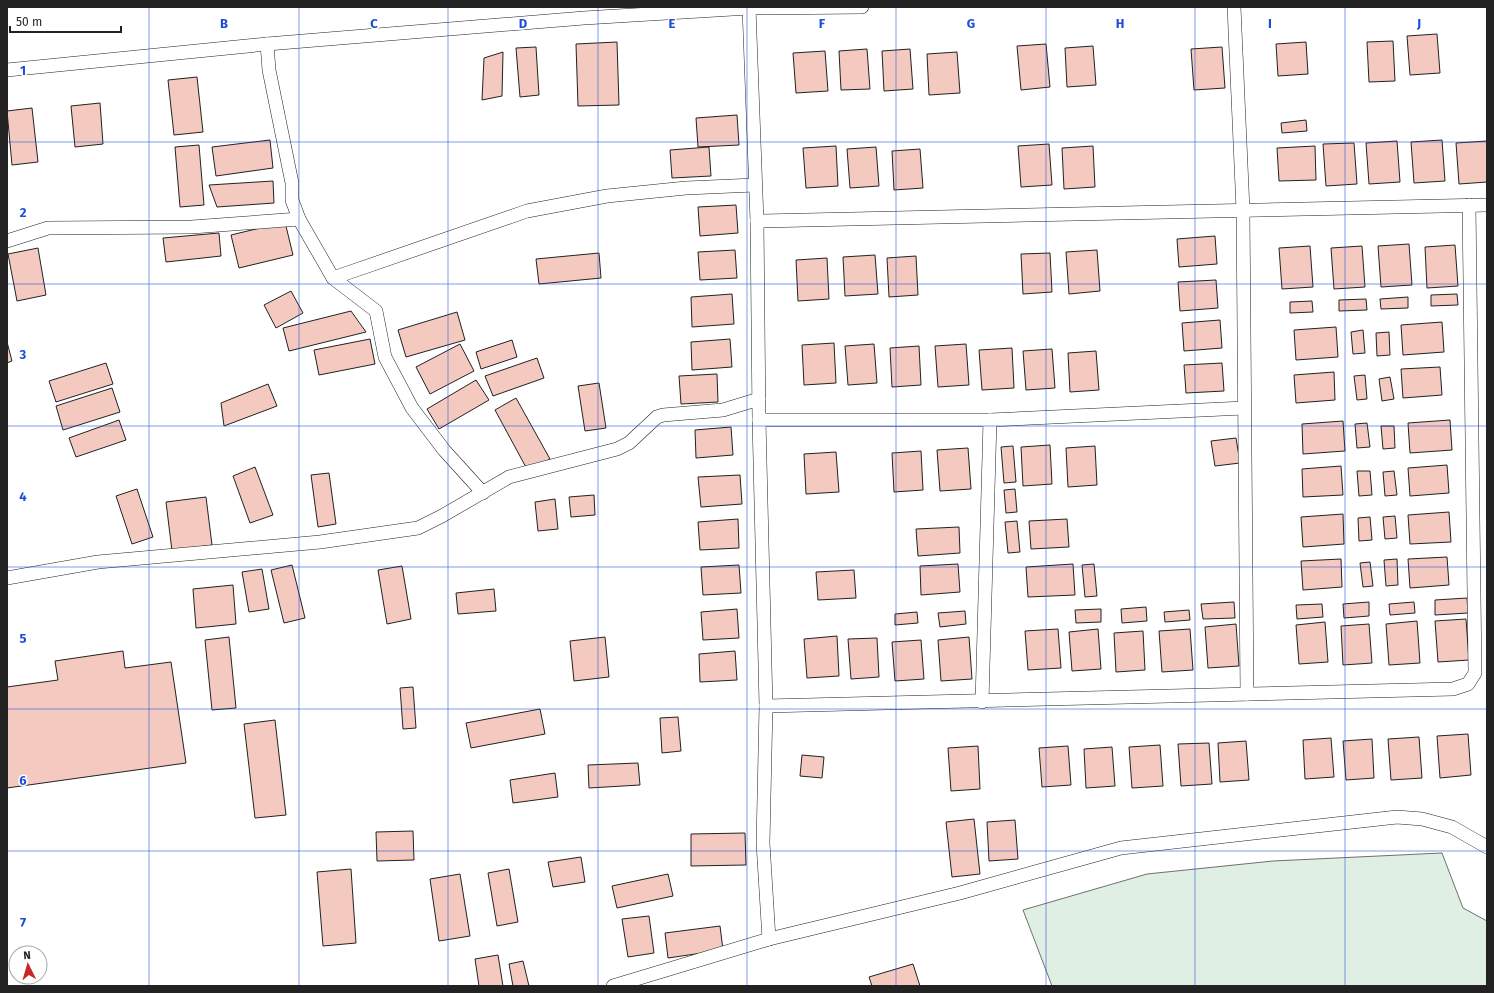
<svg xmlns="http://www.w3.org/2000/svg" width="1494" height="993" viewBox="0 0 1494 993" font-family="'Fira Sans',sans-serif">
<rect width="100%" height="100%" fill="#fff"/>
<!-- green -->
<polygon fill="#e0efe3" stroke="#6f6f6f" points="1442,853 1463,908 1487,921 1487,986 1052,986 1023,910 1147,874 1273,861"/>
<!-- building -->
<g fill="#f3c9c0" stroke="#222">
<polygon points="1437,34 1440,73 1410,75 1407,36"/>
<polygon points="1393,41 1395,81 1369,82 1367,42"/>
<polygon points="617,42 619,105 578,106 576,44"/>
<polygon points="1306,42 1308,74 1278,76 1276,44"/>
<polygon points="1046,44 1050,87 1021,90 1017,46"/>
<polygon points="1093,46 1096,85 1067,87 1065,48"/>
<polygon points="536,47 539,95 520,97 516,48"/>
<polygon points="1222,47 1225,88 1194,90 1191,49"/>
<polygon points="867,49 870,89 841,90 839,51"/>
<polygon points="910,49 913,89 884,91 882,51"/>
<polygon points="825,51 828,91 796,93 793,53"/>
<polygon points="503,52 502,96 482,100 484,58"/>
<polygon points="957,52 960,93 929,95 927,54"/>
<polygon points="197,77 203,132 174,135 168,80"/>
<polygon points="100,103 103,144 75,147 71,106"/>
<polygon points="32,108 38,162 12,165 7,111"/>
<polygon points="737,115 739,145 698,147 696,118"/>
<polygon points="1306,120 1307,131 1282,133 1281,123"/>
<polygon points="270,140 273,168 216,176 212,147"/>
<polygon points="1442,140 1445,181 1414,183 1411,142"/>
<polygon points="1397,141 1400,182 1369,184 1366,143"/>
<polygon points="1487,141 1487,182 1459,184 1456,143"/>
<polygon points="1354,143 1357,184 1326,186 1323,144"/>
<polygon points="1049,144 1052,185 1021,187 1018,146"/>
<polygon points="199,145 204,205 180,207 175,147"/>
<polygon points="836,146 838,186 806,188 803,148"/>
<polygon points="1093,146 1095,187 1064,189 1062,148"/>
<polygon points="1315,146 1316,180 1279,181 1277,148"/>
<polygon points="709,147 711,176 672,178 670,150"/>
<polygon points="876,147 879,186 850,188 847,149"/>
<polygon points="920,149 923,188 894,190 892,151"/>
<polygon points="273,181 274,203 217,207 209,185"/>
<polygon points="736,205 738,233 700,236 698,207"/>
<polygon points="285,222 293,255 239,268 231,235"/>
<polygon points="219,233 221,256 166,262 163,238"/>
<polygon points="1215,236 1217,264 1179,267 1177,239"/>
<polygon points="1409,244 1412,285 1381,287 1378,246"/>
<polygon points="1455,245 1458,286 1427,288 1425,247"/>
<polygon points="1310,246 1313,287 1282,289 1279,248"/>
<polygon points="1362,246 1365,287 1334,289 1331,248"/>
<polygon points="38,248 46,295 17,301 8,254"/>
<polygon points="735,250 737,278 700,280 698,252"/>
<polygon points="1097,250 1100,291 1069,294 1066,252"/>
<polygon points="599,253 601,278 539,284 536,259"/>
<polygon points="1050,253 1052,292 1023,294 1021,254"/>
<polygon points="875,255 878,294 845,296 843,257"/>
<polygon points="916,256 918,295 889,297 887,258"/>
<polygon points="827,258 829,299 798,301 796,260"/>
<polygon points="1216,280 1218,308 1180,311 1178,282"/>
<polygon points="291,291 303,313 276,328 264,305"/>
<polygon points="732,294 734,324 692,327 691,297"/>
<polygon points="1457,294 1458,305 1431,306 1431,295"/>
<polygon points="1408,297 1408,308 1381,309 1380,299"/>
<polygon points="1366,299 1367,310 1339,311 1339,300"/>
<polygon points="1312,301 1313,312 1290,313 1290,302"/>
<polygon points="351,311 366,332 289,351 283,328"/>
<polygon points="457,312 465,340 406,357 398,330"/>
<polygon points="1220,320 1222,348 1184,351 1182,323"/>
<polygon points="1442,322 1444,352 1403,355 1401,325"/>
<polygon points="1336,327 1338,357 1296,360 1294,330"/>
<polygon points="1363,330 1365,353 1353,354 1351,332"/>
<polygon points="1389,332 1390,355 1377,356 1376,333"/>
<polygon points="370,339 375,364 319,375 314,350"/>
<polygon points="730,339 732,367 692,370 691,342"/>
<polygon points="512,340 517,357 481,369 476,352"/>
<polygon points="7,342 12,361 7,363"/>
<polygon points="834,343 836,383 804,385 802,345"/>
<polygon points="460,344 474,371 430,394 416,367"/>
<polygon points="874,344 877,383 848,385 845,346"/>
<polygon points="966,344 969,385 938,387 935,346"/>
<polygon points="919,346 921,385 892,387 890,348"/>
<polygon points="1012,348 1014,388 982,390 979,350"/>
<polygon points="1052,349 1055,388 1026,390 1023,351"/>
<polygon points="1096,351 1099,390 1070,392 1068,353"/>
<polygon points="537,358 544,378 493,396 485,376"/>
<polygon points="106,363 113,384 56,402 49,381"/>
<polygon points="1222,363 1224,391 1186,393 1184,365"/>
<polygon points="1440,367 1442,395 1403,398 1401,369"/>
<polygon points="1334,372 1335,400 1296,403 1294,375"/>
<polygon points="717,374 718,402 681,404 679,376"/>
<polygon points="1365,375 1367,399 1357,400 1354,376"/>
<polygon points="1390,377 1394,399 1382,401 1379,379"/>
<polygon points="476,380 489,400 439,429 427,409"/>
<polygon points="599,383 606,428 585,431 578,386"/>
<polygon points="268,384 277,406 224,426 221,403"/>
<polygon points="112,388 120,412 63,430 56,406"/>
<polygon points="516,398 550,459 528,471 495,410"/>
<polygon points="119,420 126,440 76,457 69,438"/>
<polygon points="1450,420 1452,450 1410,453 1408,423"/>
<polygon points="1343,421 1345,451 1303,454 1302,424"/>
<polygon points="1367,423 1370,447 1357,448 1355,424"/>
<polygon points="1381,426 1394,426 1395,448 1383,449"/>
<polygon points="731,427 733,455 696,458 695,430"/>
<polygon points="1236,438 1240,463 1215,466 1211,441"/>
<polygon points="1050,445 1052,484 1023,486 1021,447"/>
<polygon points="1013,446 1016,482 1004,483 1001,447"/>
<polygon points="1095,446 1097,485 1068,487 1066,448"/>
<polygon points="968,448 971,489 940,491 937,450"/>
<polygon points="921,451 923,490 894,492 892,453"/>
<polygon points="836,452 839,492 806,494 804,454"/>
<polygon points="1447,465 1449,493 1410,496 1408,468"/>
<polygon points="1341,466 1343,495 1303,497 1302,469"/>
<polygon points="255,467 273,515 250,523 233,476"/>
<polygon points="1357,471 1370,471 1372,495 1359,496"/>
<polygon points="1394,471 1397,495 1385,496 1383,472"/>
<polygon points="329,473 336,524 318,527 311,475"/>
<polygon points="740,475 742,504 701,507 698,477"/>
<polygon points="137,489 153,537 132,544 116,496"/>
<polygon points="1015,489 1017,512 1006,513 1004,490"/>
<polygon points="594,495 595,515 571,517 569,497"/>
<polygon points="206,497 212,545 172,551 166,502"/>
<polygon points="555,499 558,529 538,531 535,502"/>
<polygon points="1449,512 1451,542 1410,544 1408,515"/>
<polygon points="1343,514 1344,544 1303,547 1301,517"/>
<polygon points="1395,516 1397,538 1385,539 1383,517"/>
<polygon points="1370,517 1372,540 1359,541 1358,518"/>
<polygon points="738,519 739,548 700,550 698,522"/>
<polygon points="1067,519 1069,547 1031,549 1029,521"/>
<polygon points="1017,521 1020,552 1008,553 1005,522"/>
<polygon points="959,527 960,553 918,556 916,529"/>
<polygon points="1447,557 1449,585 1410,588 1408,559"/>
<polygon points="1341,559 1342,587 1303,590 1301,561"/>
<polygon points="1397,559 1398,585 1386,586 1384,560"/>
<polygon points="1370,562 1373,586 1363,587 1360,563"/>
<polygon points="958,564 960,592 921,595 920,566"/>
<polygon points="1073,564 1075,595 1028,597 1026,567"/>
<polygon points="1094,564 1097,596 1085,597 1082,565"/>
<polygon points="292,565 305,618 284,623 271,570"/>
<polygon points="739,565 741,593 703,595 701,567"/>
<polygon points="402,566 411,619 387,624 378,570"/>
<polygon points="262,569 269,609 249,612 242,572"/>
<polygon points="854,570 856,598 818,600 816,572"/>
<polygon points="233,585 236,624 196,628 193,589"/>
<polygon points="494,589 496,611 458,614 456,593"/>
<polygon points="1467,598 1468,613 1435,615 1435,600"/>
<polygon points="1234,602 1235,618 1203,619 1201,604"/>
<polygon points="1369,602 1369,616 1344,618 1343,604"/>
<polygon points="1414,602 1415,613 1390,615 1389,604"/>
<polygon points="1322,604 1323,617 1297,619 1296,605"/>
<polygon points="1146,607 1147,621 1122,623 1121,609"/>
<polygon points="737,609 739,638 703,640 701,612"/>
<polygon points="1101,609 1101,622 1076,623 1075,610"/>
<polygon points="1189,610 1190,620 1165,622 1164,612"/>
<polygon points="965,611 966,624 940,627 938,613"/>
<polygon points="917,612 918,623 895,625 895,614"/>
<polygon points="1466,619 1469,660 1438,662 1435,621"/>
<polygon points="1417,621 1420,663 1389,665 1386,624"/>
<polygon points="1325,622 1328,662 1299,664 1296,625"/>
<polygon points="1236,624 1239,666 1208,668 1205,627"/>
<polygon points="1369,624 1372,663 1343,665 1341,626"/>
<polygon points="1058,629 1061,668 1028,670 1025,631"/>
<polygon points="1098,629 1101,669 1072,671 1069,632"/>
<polygon points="1190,629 1193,670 1162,672 1159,631"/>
<polygon points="1143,631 1145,670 1116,672 1114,633"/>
<polygon points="837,636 839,676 807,678 804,639"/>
<polygon points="229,637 236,708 212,710 205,640"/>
<polygon points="605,637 609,677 574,681 570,641"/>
<polygon points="969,637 972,679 941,681 938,640"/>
<polygon points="877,638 879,677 851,679 848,639"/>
<polygon points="921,640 924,679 895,681 892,642"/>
<polygon points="123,651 125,668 171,662 186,763 7,788 7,687 58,680 55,661"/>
<polygon points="735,651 737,680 700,682 699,654"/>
<polygon points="413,687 416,728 403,729 400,688"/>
<polygon points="540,709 545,734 471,748 466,723"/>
<polygon points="678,717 681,751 662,753 660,718"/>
<polygon points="275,720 286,815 255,818 244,724"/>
<polygon points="1468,734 1471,775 1440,778 1437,736"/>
<polygon points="1419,737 1422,778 1391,780 1388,739"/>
<polygon points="1331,738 1334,777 1305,779 1303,740"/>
<polygon points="1372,739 1374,778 1346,780 1343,741"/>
<polygon points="1246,741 1249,780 1220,782 1218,743"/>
<polygon points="1209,743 1212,784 1181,786 1178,744"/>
<polygon points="1160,745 1163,786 1132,788 1129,747"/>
<polygon points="978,746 980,789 951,791 948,748"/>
<polygon points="1068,746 1071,785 1042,787 1039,748"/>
<polygon points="1112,747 1115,786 1086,788 1084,749"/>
<polygon points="802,755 824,757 822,778 800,776"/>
<polygon points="638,763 640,785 589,788 588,765"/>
<polygon points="555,773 558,797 513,803 510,780"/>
<polygon points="974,819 980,874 952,877 946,822"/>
<polygon points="1015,820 1018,859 989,861 987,822"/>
<polygon points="413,831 414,860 377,861 376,832"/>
<polygon points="745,833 746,865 691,866 691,834"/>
<polygon points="581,857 585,882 553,887 548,862"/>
<polygon points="351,869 356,943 323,946 317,872"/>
<polygon points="509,869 518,922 497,926 488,873"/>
<polygon points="460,874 470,936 439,941 430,879"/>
<polygon points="668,874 673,896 617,908 612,886"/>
<polygon points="649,916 654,953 628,957 622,919"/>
<polygon points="720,926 723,950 668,958 665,933"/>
<polygon points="498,955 503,986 479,986 475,959"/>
<polygon points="523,961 529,986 513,986 509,964"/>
<polygon points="913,964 920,986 872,986 869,977"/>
</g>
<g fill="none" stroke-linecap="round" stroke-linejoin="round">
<defs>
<g id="minor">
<polyline points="1234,7 1243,210 1247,694"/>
<polyline points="749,8 757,221 759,420 766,706 763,843 769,939"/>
<polyline points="267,44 269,70 292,183 292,200 299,219 333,278 376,311 385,357 412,408 444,450 483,493"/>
<polyline points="7,70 267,44 584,18 749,8 862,7"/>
<polyline points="757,221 1487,205"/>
<polyline points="7,241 48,228 192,227 299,219"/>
<polyline points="333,278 527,211 607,196 686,188 755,185"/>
<polyline points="759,420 990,420 1244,408"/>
<polyline points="7,578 98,562 320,542 418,528 442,516 509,477 617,449 629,443 657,417 663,415 723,410 759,399"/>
<polyline points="982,702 990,420"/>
<polyline points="766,706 1453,689 1468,684 1475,673 1469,205"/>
<polyline points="613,986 769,939 960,893 1121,848 1397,817 1422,819 1452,827 1487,847"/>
</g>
</defs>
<!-- minor casing -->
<use href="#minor" stroke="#222" stroke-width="14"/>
<!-- minor -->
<use href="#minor" stroke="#fff" stroke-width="13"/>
</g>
<!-- grid -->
<path fill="none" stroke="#1d4ed8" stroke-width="1" stroke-opacity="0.55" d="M149 7V986M299 7V986M448 7V986M598 7V986M747 7V986M896 7V986M1046 7V986M1195 7V986M1345 7V986M7 142H1487M7 284H1487M7 426H1487M7 567H1487M7 709H1487M7 851H1487"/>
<g font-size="13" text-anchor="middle" font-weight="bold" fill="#1d4ed8" stroke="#fff" stroke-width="3" stroke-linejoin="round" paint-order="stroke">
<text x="224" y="28">B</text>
<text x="374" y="28">C</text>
<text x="523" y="28">D</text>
<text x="672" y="28">E</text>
<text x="822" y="28">F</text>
<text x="971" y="28">G</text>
<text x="1120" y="28">H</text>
<text x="1270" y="28">I</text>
<text x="1419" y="28">J</text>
<text x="23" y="75">1</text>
<text x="23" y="217">2</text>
<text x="23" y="359">3</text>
<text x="23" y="501">4</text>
<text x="23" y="643">5</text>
<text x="23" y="785">6</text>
<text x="23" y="927">7</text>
</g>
<!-- border -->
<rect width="1494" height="993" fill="none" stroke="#222222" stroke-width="16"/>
<!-- north arrow -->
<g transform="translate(28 965) rotate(355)"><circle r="19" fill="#ffffff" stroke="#a7a7a7"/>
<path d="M0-3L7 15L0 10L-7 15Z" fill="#c62828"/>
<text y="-6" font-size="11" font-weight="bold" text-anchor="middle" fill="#222222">N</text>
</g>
<!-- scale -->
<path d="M10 26v6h111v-6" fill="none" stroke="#222222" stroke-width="2"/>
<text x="16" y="26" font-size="12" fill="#222222" stroke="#ffffff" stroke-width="3" paint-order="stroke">50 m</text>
</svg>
